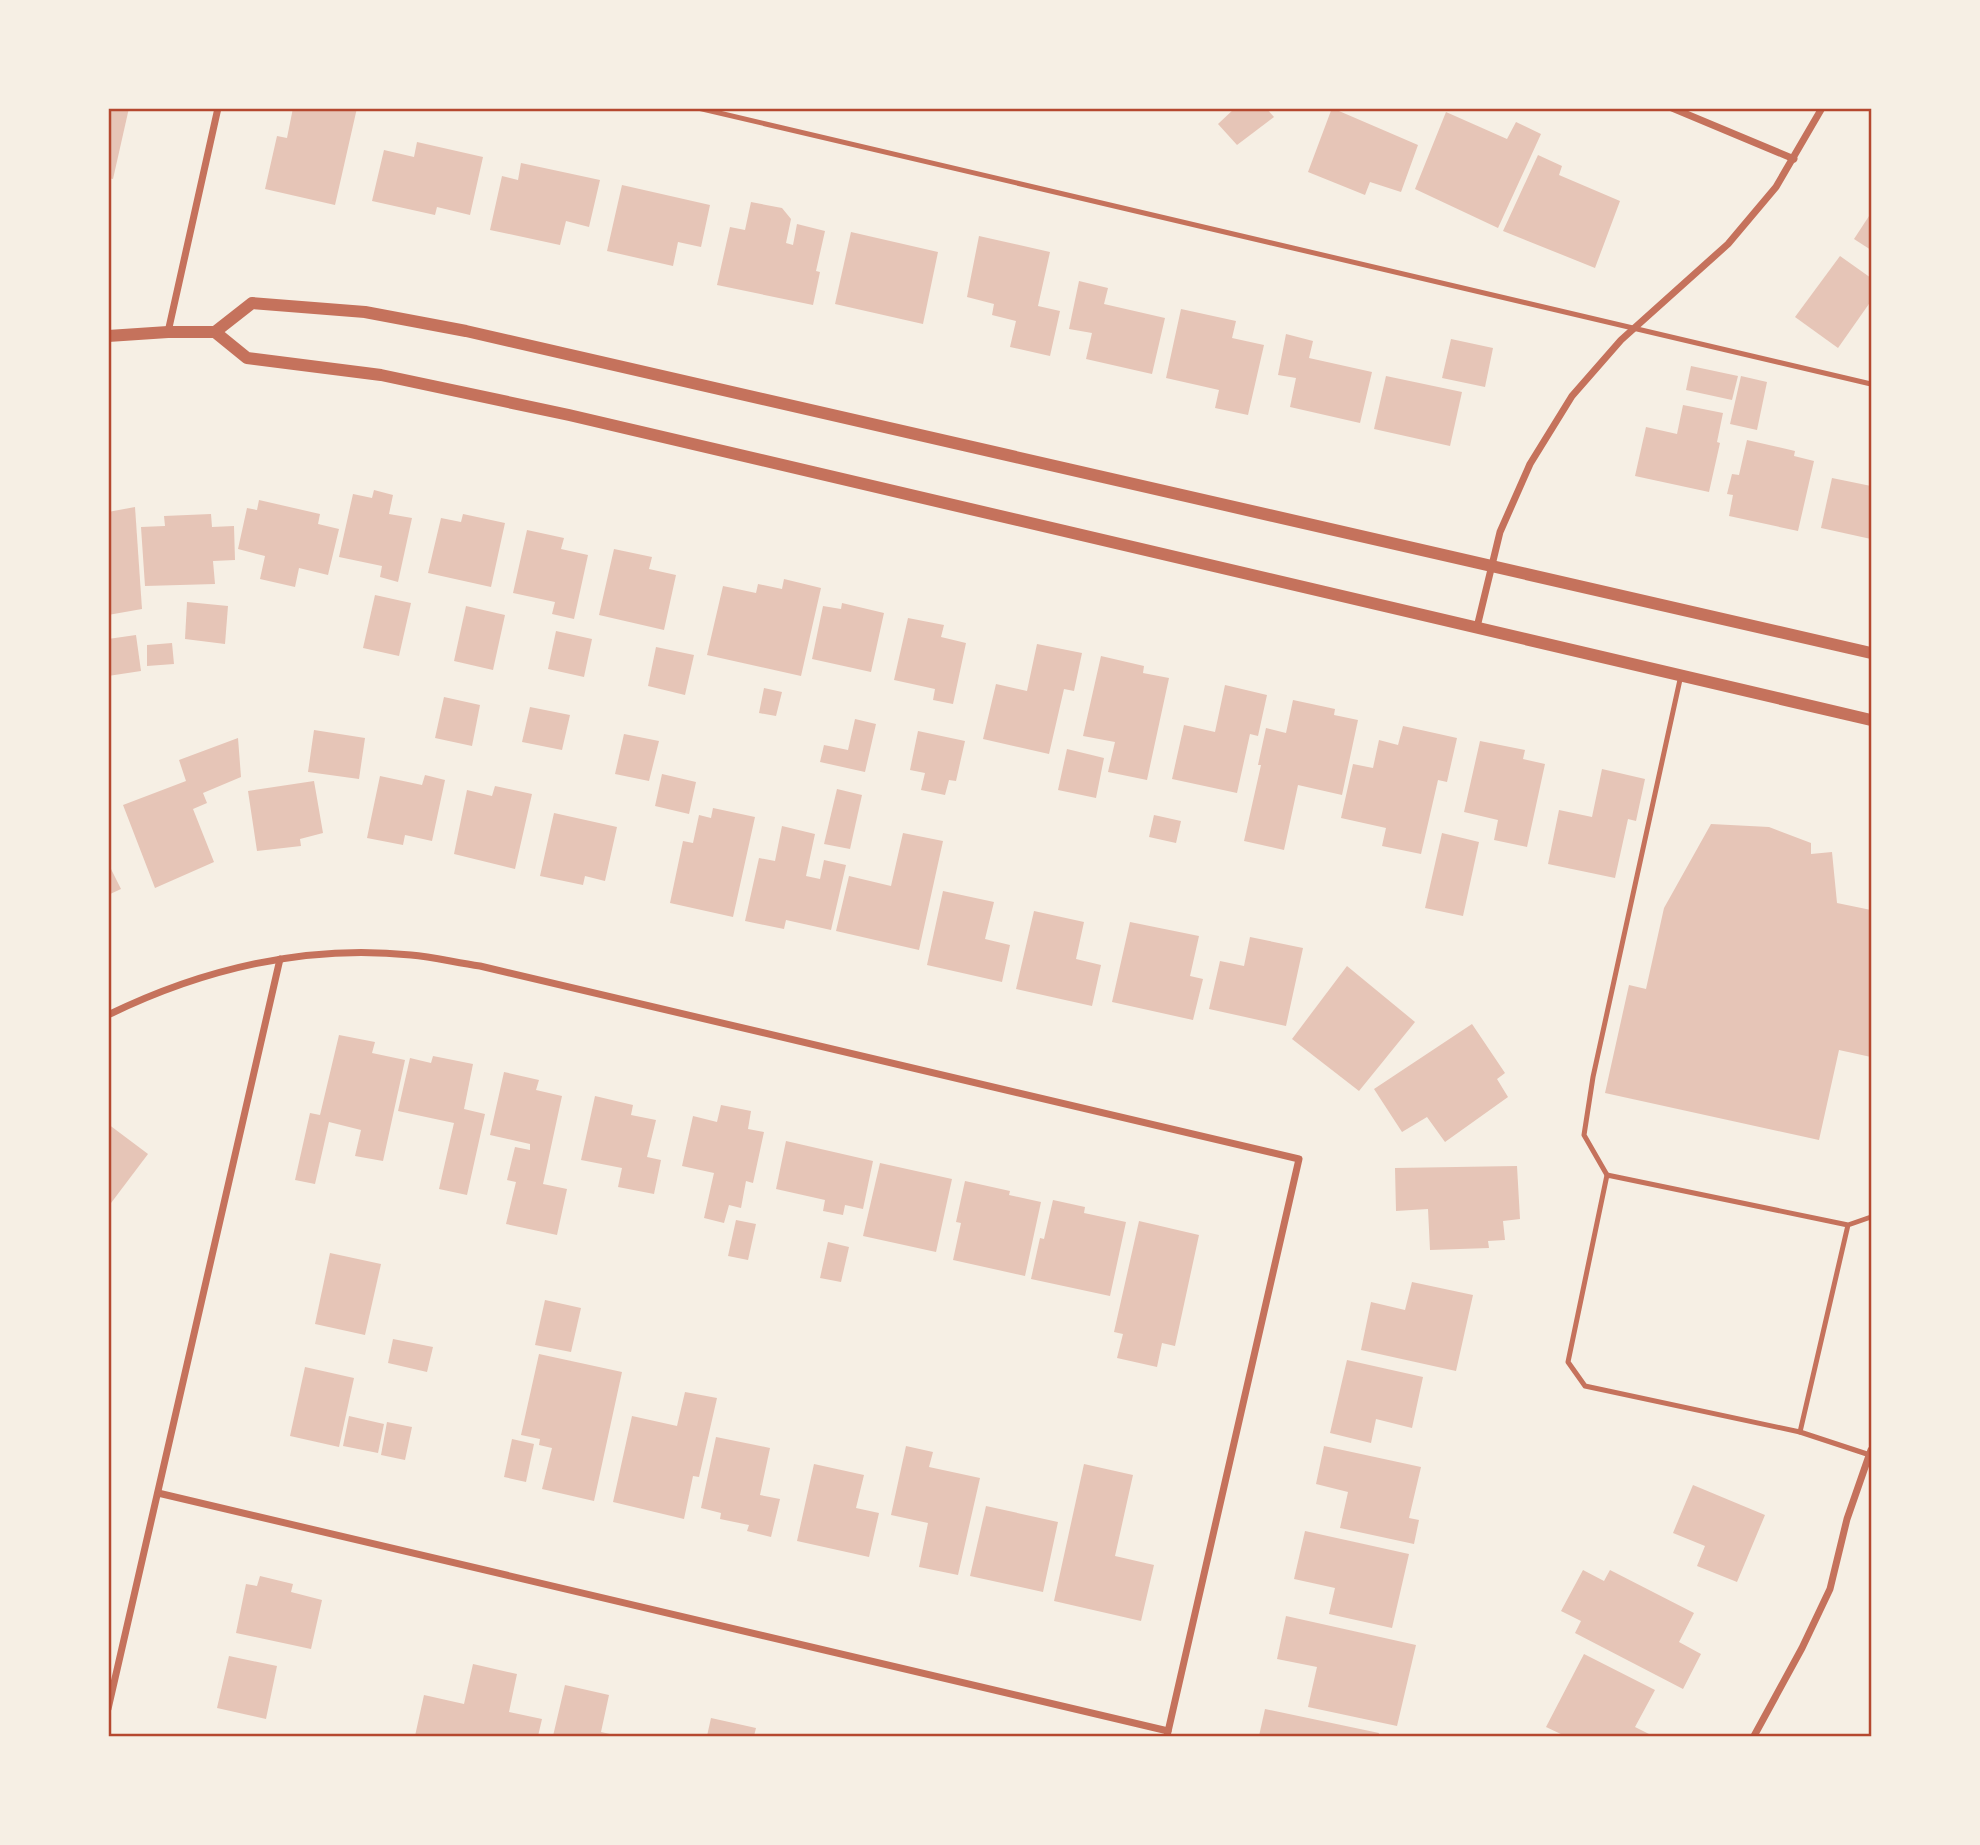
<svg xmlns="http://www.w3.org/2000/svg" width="1980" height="1845" viewBox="0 0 1980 1845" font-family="Ubuntu,sans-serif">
<rect width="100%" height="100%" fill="#f6efe4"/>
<!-- building -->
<g fill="#e6c5b7">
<polygon points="108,108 129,108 113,179 108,178"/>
<polygon points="293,108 357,108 335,205 265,189 277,136 287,138"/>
<polygon points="1235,108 1266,108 1274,117 1237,145 1218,124"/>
<polygon points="1332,108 1418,145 1401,192 1370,182 1365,195 1308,172"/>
<polygon points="1446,112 1507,139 1516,122 1541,134 1498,228 1415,189"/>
<polygon points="417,142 483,157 470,215 437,207 435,215 372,201 384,150 414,157"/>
<polygon points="1538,155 1562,166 1559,175 1620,201 1595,268 1503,231"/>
<polygon points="521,163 600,180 589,227 566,221 560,245 490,230 502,176 518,180"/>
<polygon points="622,185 710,205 701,247 678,242 673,266 607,251"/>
<polygon points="751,202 782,208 791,219 786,243 793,245 797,224 825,231 816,271 820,272 813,305 717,285 730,227 745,230"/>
<polygon points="1871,213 1871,250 1854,239"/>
<polygon points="851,232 938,252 923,324 835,304"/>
<polygon points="979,236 1050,252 1038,306 1060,311 1050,356 1010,347 1016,321 992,315 994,304 967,297"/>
<polygon points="1840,256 1871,278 1871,301 1838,348 1795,317"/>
<polygon points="1079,281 1108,288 1104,304 1165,318 1152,374 1086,359 1092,333 1069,329"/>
<polygon points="1181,309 1236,321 1232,338 1264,345 1248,415 1215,408 1219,390 1166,378"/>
<polygon points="1286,334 1313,341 1309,358 1372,372 1360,423 1290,407 1296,378 1278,375"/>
<polygon points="1451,339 1493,348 1485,387 1442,378"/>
<polygon points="1691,366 1738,376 1732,400 1686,390"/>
<polygon points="1386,376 1462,392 1450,446 1374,429"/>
<polygon points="1741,376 1767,382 1757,430 1730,424"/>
<polygon points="1683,405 1723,413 1717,442 1720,443 1709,492 1635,476 1646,427 1677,434"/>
<polygon points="1747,440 1795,451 1794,456 1814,461 1798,531 1729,516 1733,495 1727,494 1732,474 1739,475"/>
<polygon points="1832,478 1871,486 1871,539 1821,528"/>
<polygon points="374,490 393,495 389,514 412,518 398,582 380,577 382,566 339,557 353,494 372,498"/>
<polygon points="259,500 320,514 318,524 339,529 328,575 299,568 295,587 260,579 265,556 238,549 247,508 257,510"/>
<polygon points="135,507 142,609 108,615 108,512"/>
<polygon points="211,514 212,527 234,526 235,560 213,561 215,584 145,586 141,527 165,526 164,516"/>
<polygon points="463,514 505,523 491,587 428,573 441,518 461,522"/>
<polygon points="527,530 564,538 561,549 588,555 574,619 552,614 555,602 513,593"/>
<polygon points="614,549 652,557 649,569 676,575 664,630 599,615"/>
<polygon points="784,579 821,588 801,676 707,655 723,586 756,593 758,584 782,589"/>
<polygon points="375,595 411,603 399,656 363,648"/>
<polygon points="187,602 228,606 225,644 185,639"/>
<polygon points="842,603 884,613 871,672 812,659 823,606 841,609"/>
<polygon points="466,606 505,615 493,670 454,661"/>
<polygon points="908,618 944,625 941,637 966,643 953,704 933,700 935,689 894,680"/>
<polygon points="556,631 592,639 584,677 548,669"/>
<polygon points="136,635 141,671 108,676 108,639"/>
<polygon points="172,643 174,664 147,666 147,645"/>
<polygon points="1037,644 1082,653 1074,691 1064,689 1049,754 983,739 996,684 1027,691"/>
<polygon points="656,647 694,655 685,695 648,686"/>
<polygon points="1101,656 1144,666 1143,673 1169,678 1147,780 1108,772 1115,742 1083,736"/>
<polygon points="1225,685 1267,695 1258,736 1250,734 1237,793 1172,779 1184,725 1215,732"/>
<polygon points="764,688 782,692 776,716 759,713"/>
<polygon points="444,697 480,705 472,746 435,738"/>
<polygon points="1293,700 1335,709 1334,715 1358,720 1342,795 1298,785 1284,850 1244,841 1261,765 1258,765 1266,728 1286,733"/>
<polygon points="530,707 570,715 562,750 522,742"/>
<polygon points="855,719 876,724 865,772 820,762 824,745 848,750"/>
<polygon points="1403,726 1457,738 1447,782 1438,780 1421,854 1382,846 1386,828 1341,818 1353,764 1373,768 1379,740 1398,745"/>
<polygon points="314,730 365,738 359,779 308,772"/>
<polygon points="918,731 965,741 956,781 949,780 945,795 921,790 925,773 910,770"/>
<polygon points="624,734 659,741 649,781 615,774"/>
<polygon points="238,738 241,777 203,793 207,803 193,809 214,862 155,888 123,805 186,781 179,760"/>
<polygon points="1480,741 1525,750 1523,759 1545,764 1527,847 1494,840 1498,820 1464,812"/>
<polygon points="1067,749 1104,758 1096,798 1058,790"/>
<polygon points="1602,769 1645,779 1636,821 1628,819 1615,878 1548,864 1559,810 1592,817"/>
<polygon points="662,774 696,782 689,814 655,806"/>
<polygon points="425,775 445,780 432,841 405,835 403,845 367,838 380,776 422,785"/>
<polygon points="314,781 323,833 300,839 301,846 257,851 248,791"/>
<polygon points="495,786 532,794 515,869 454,854 467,790 492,796"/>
<polygon points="837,789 862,795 850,849 824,844"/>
<polygon points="713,808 755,817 733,917 670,903 683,841 693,843 699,815 711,818"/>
<polygon points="554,813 617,827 605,881 585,876 583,885 540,876"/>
<polygon points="1154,815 1181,821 1176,843 1149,837"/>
<polygon points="1711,824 1769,827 1811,843 1811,854 1832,852 1837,903 1871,910 1871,1057 1839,1050 1819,1140 1605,1093 1629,985 1646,989 1664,908"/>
<polygon points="782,826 815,834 806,876 820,879 824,860 846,865 831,930 786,920 784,929 745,921 759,858 775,861"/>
<polygon points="903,833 943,841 919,950 836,931 849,876 891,886"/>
<polygon points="1442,833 1479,842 1463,916 1425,908"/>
<polygon points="108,863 121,889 108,895"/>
<polygon points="943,891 994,902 985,939 1010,945 1002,982 927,965"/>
<polygon points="1034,911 1084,922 1076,959 1101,965 1092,1006 1016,989"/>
<polygon points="1130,922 1199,936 1190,976 1203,979 1193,1020 1112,1002"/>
<polygon points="1250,937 1303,948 1286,1026 1209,1009 1220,961 1244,966"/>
<polygon points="1347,966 1415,1022 1359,1091 1292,1039"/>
<polygon points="1472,1024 1505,1073 1497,1079 1508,1097 1445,1142 1427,1117 1402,1132 1374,1089"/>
<polygon points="339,1035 375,1042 372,1053 405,1060 383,1161 355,1156 361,1130 329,1122 315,1184 295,1180 310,1113 320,1115"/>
<polygon points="433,1056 473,1064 464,1109 485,1114 467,1195 439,1189 454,1123 398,1111 410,1058 431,1063"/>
<polygon points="504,1072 539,1080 536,1090 562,1096 543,1184 567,1189 557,1235 506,1224 516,1182 507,1180 515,1147 530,1150 530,1144 490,1135"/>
<polygon points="595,1096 633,1105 631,1115 656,1120 647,1157 661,1160 654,1194 618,1187 622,1168 581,1160"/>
<polygon points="721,1105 751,1111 748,1129 764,1132 753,1183 746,1181 741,1208 729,1205 724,1223 704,1218 714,1173 682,1166 693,1116 717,1122"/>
<polygon points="108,1124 148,1154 108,1207"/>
<polygon points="786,1141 873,1161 863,1209 845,1205 843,1215 823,1211 825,1200 776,1189"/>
<polygon points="880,1163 952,1179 936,1252 863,1236"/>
<polygon points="1517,1166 1520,1219 1503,1221 1505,1240 1488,1241 1489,1248 1430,1250 1428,1209 1396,1211 1395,1168"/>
<polygon points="965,1181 1010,1191 1009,1195 1041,1202 1025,1276 953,1260 961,1223 956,1222"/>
<polygon points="1053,1200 1085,1207 1084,1213 1126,1222 1110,1296 1031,1279 1040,1238 1044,1239"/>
<polygon points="736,1220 756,1224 748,1260 728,1256"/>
<polygon points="1139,1221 1199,1235 1175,1346 1162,1343 1157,1367 1117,1358 1123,1334 1114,1332"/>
<polygon points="828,1242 849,1247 841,1282 820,1278"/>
<polygon points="330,1253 381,1264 365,1335 315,1324"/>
<polygon points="1412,1282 1473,1295 1456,1371 1361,1350 1371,1302 1405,1310"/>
<polygon points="545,1300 581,1308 571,1352 535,1345"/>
<polygon points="393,1339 433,1347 427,1372 388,1363"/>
<polygon points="539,1354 622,1372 594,1501 542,1489 552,1448 539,1445 540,1439 521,1435"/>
<polygon points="1347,1360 1423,1377 1412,1428 1376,1419 1371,1443 1330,1433"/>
<polygon points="305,1367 354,1378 339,1447 290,1436"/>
<polygon points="685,1392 717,1398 699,1477 693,1476 684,1519 613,1502 632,1416 677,1426"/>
<polygon points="349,1416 384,1424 378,1453 343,1446"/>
<polygon points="387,1422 412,1427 405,1460 381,1455"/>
<polygon points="716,1437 770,1448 760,1495 780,1499 771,1537 747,1531 749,1525 720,1519 721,1513 701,1508"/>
<polygon points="512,1439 534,1444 526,1482 504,1477"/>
<polygon points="906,1446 933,1452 929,1467 980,1478 958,1575 919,1567 928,1523 891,1515"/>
<polygon points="1324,1446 1421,1467 1409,1518 1419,1520 1414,1544 1340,1528 1348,1492 1316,1484"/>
<polygon points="814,1464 864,1475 856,1508 879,1513 869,1557 797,1541"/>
<polygon points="1084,1464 1133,1475 1115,1556 1154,1565 1141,1621 1054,1601"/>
<polygon points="1693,1485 1765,1515 1737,1582 1697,1566 1705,1546 1673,1533"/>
<polygon points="986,1506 1058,1522 1043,1592 970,1576"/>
<polygon points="1305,1531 1409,1554 1392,1628 1329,1614 1335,1588 1294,1579"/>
<polygon points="1583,1570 1604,1581 1610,1570 1694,1613 1679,1642 1701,1654 1683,1689 1575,1633 1581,1621 1561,1611"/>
<polygon points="260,1576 293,1584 291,1592 322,1600 311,1649 236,1633 246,1584 257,1586"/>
<polygon points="1286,1616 1416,1645 1397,1726 1308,1707 1317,1667 1277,1659"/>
<polygon points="1584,1654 1655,1690 1635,1727 1653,1736 1565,1736 1546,1727"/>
<polygon points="229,1656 277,1666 266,1719 217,1708"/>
<polygon points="473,1664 517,1674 509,1712 542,1719 538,1736 415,1736 424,1695 464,1704"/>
<polygon points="565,1685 609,1695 601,1732 619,1736 553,1736"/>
<polygon points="1265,1709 1379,1733 1378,1736 1259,1736"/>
<polygon points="711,1718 756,1728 754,1736 707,1736"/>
</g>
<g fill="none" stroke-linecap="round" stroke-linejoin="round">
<!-- service -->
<g stroke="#c5725c" stroke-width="5">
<polyline points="698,108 1871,384"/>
<polyline points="1607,1175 1584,1135 1593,1077 1681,675"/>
<polyline points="1848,1225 1800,1432 1585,1386 1568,1362 1607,1175 1848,1225 1871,1217"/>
<polyline points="1800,1432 1870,1455"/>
</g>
<!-- minor -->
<g stroke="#c5725c" stroke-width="7">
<polyline points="1672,108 1794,159"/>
<polyline points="168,332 218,108"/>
<polyline points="1477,627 1500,532 1530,464 1572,396 1621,340 1728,244 1776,187 1822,108"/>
<path d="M108 1015C202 969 306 944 411 955 434 957 457 963 480 966L1299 1159 1167 1736"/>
<polyline points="158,1493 1168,1731"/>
<polyline points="108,1709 280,959"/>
<polyline points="1754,1736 1802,1648 1830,1589 1847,1519 1871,1450"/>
</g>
<!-- tertiary -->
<g stroke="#c5725c" stroke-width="12">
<polyline points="215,332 247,358 381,375 569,415 1871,720"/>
<polyline points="108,336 168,332 215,332 252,303 365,312 466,331 1871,653"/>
</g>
</g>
<!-- border -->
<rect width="1980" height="1845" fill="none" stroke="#f6efe4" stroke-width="220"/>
<rect x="110" y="110" width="1760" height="1625" fill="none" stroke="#b5482f" stroke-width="2.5"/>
</svg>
